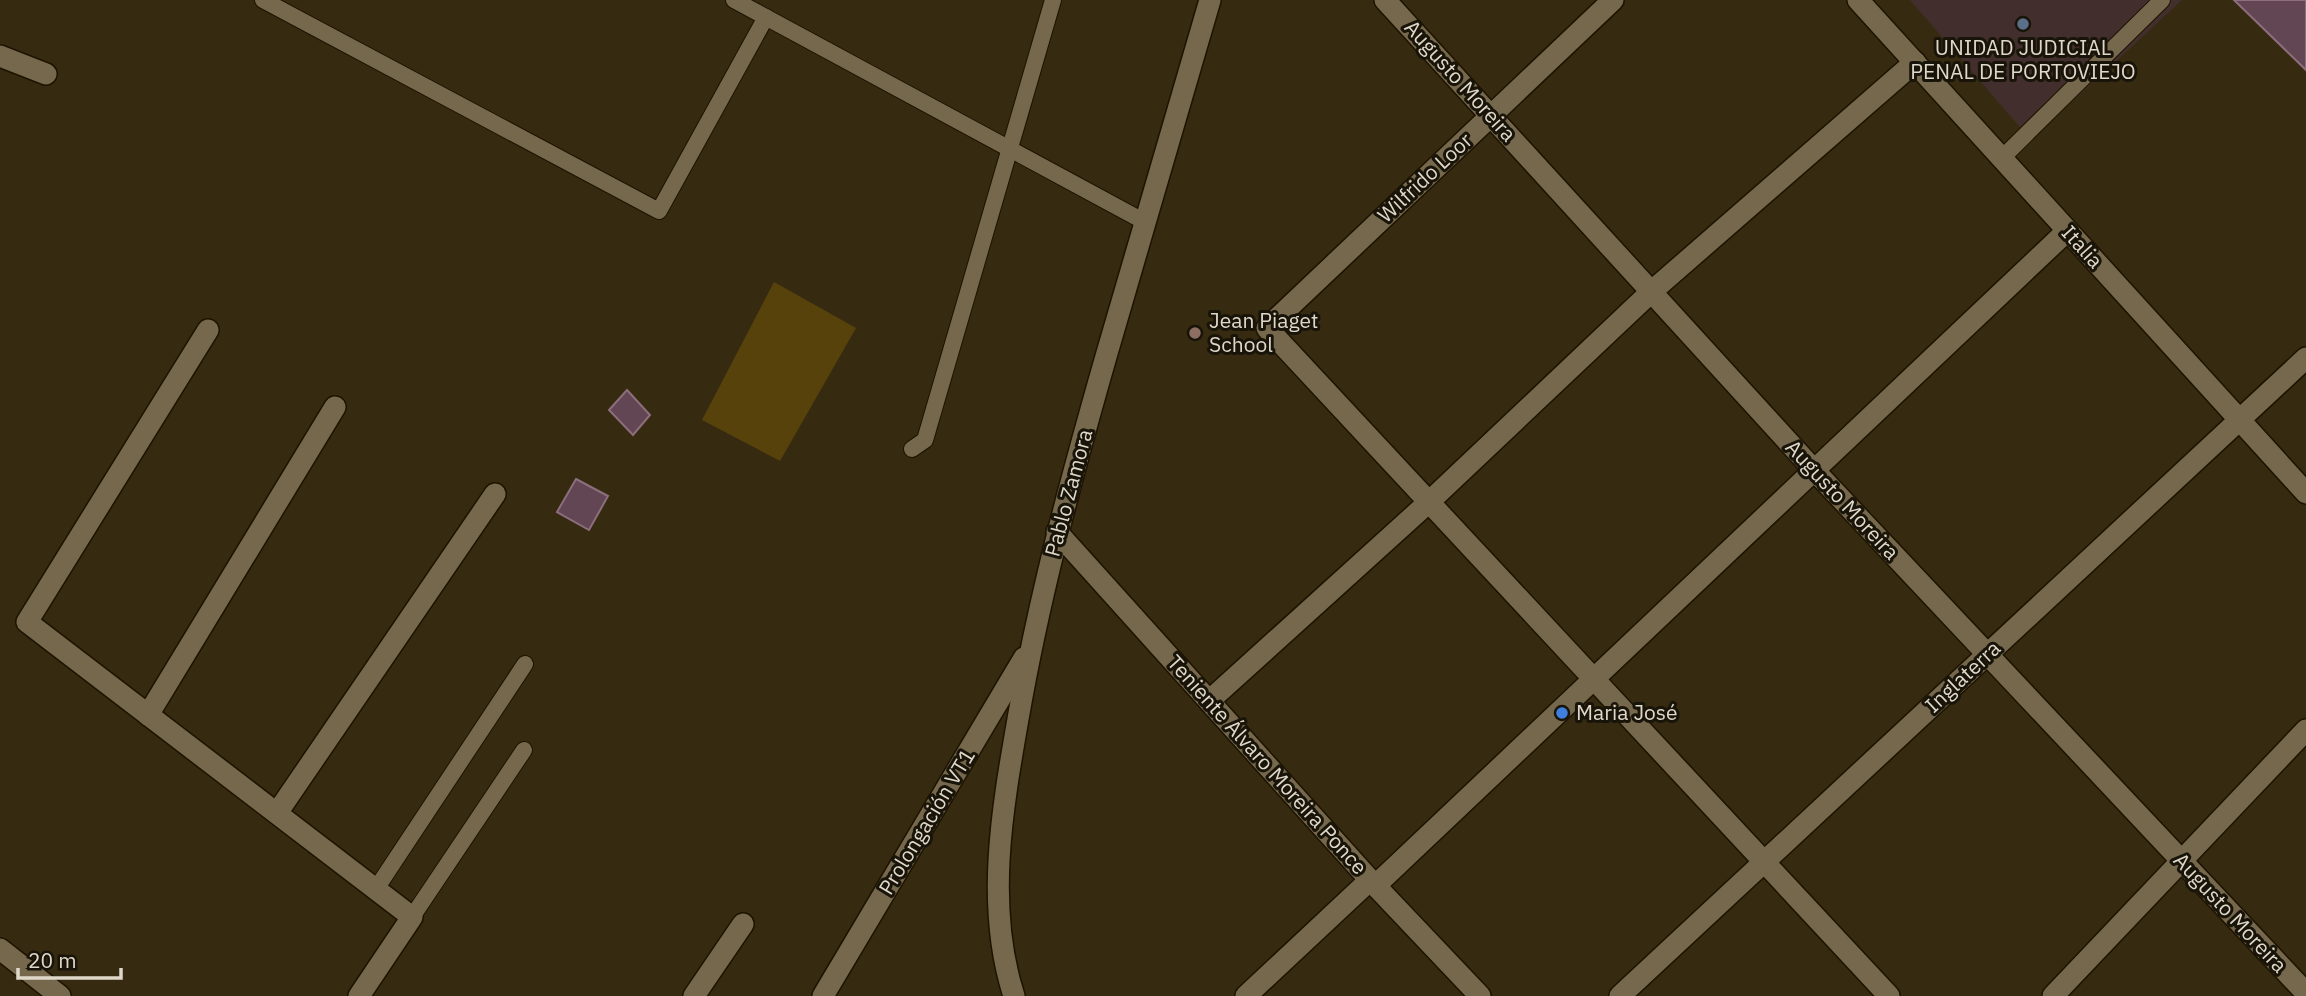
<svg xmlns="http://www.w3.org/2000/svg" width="2306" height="996" viewBox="0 0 2306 996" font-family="'IBM Plex Sans',sans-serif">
<rect width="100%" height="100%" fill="#362b10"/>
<!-- commercial -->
<polygon fill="#422e2c" points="1910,0 2182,0 2031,140"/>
<!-- green -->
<polygon fill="#57420c" points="774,282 856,328 780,461 702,420"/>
<!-- building -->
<g fill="#624654" stroke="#8c6e7d" stroke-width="2">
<polygon points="2234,0 2306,0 2306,70"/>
<polygon points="627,390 650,415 633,435 609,410"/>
<polygon points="576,479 608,496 589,530 557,512"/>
</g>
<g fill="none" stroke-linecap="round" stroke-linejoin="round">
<defs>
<g id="lane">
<polyline points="263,0 659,211 766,17"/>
<polyline points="734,0 1145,222"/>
<polyline points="2002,158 2162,0"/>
<polyline points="912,449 925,440 1053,0"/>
<polyline points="376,889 525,664"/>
<polyline points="412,917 524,750"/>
</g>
<g id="street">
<polyline points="1385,0 1814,470 2306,993"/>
<polyline points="1613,0 1267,328 1889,996"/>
<polyline points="1858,0 2306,493"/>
<polyline points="0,56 46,74"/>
<polyline points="208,330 27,622 412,917 359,996"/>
<polyline points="1057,532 1370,880 1480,996"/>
<polyline points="1209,701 1430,501 1651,292 1915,62"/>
<polyline points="148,715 335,407"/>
<polyline points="277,813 495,494"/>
<polyline points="694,996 743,924"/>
<polyline points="823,996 1024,658"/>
<path d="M1014 996C985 907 1002 810 1018 719 1039 597 1071 479 1105 360 1140 240 1175 120 1210 0"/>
<polyline points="1246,996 1370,880 1376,885 2067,231"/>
<polyline points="1620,996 2306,358"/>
<polyline points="2053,996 2306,730"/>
</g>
<polyline id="secondary" points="0,949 60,996"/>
</defs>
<!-- lane casing -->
<use href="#lane" stroke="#1d1300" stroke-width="18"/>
<!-- street casing -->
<use href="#street" stroke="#1d1300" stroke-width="24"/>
<!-- secondary casing -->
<use href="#secondary" stroke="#1d1300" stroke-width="24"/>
<!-- lane -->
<use href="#lane" stroke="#75684c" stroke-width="16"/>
<!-- street -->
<use href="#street" stroke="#75684c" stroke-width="21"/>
<!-- secondary -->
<use href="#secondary" stroke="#75684c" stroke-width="21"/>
</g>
<!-- markers -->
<circle fill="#5c6f8a" stroke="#191409" stroke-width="2.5" cx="2023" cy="24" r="7"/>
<circle fill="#8d6e63" stroke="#191409" stroke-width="2.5" cx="1195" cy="333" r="7"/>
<circle fill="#3f7fe0" stroke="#191409" stroke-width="2.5" cx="1562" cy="713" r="7"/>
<g text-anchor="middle" stroke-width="6" stroke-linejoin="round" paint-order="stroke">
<!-- poi labels -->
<g font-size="21" fill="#dfd8c9" stroke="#191409" text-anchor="start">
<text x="2023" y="55" text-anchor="middle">UNIDAD JUDICIAL<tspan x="2023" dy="24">PENAL DE PORTOVIEJO</tspan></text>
<text x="1209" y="328">Jean Piaget<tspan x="1209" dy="24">School</tspan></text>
<text x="1576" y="720">Maria José</text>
</g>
<!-- street labels -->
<g font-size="21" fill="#dfd8c9" stroke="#191409">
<text transform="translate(1460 81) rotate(48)" y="7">Augusto Moreira</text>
<text transform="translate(1425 178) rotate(-43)" y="7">Wilfrido Loor</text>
<text transform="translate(2082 247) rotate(48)" y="7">Italia</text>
<text transform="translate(1069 493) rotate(-75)" y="7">Pablo Zamora</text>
<text transform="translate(1842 500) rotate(47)" y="7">Augusto Moreira</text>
<text transform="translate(1963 677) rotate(-43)" y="7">Inglaterra</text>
<text transform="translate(1267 765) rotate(48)" y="7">Teniente Álvaro Moreira Ponce</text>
<text transform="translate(927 822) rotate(-59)" y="7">Prolongación VT1</text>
<text transform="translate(2230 913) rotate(47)" y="7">Augusto Moreira</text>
</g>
</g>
<!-- scale -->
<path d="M18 968v10h103v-10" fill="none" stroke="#dfd8c9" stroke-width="3.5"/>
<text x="28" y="968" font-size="21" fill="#dfd8c9" stroke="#191409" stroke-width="5" paint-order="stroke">20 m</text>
</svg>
